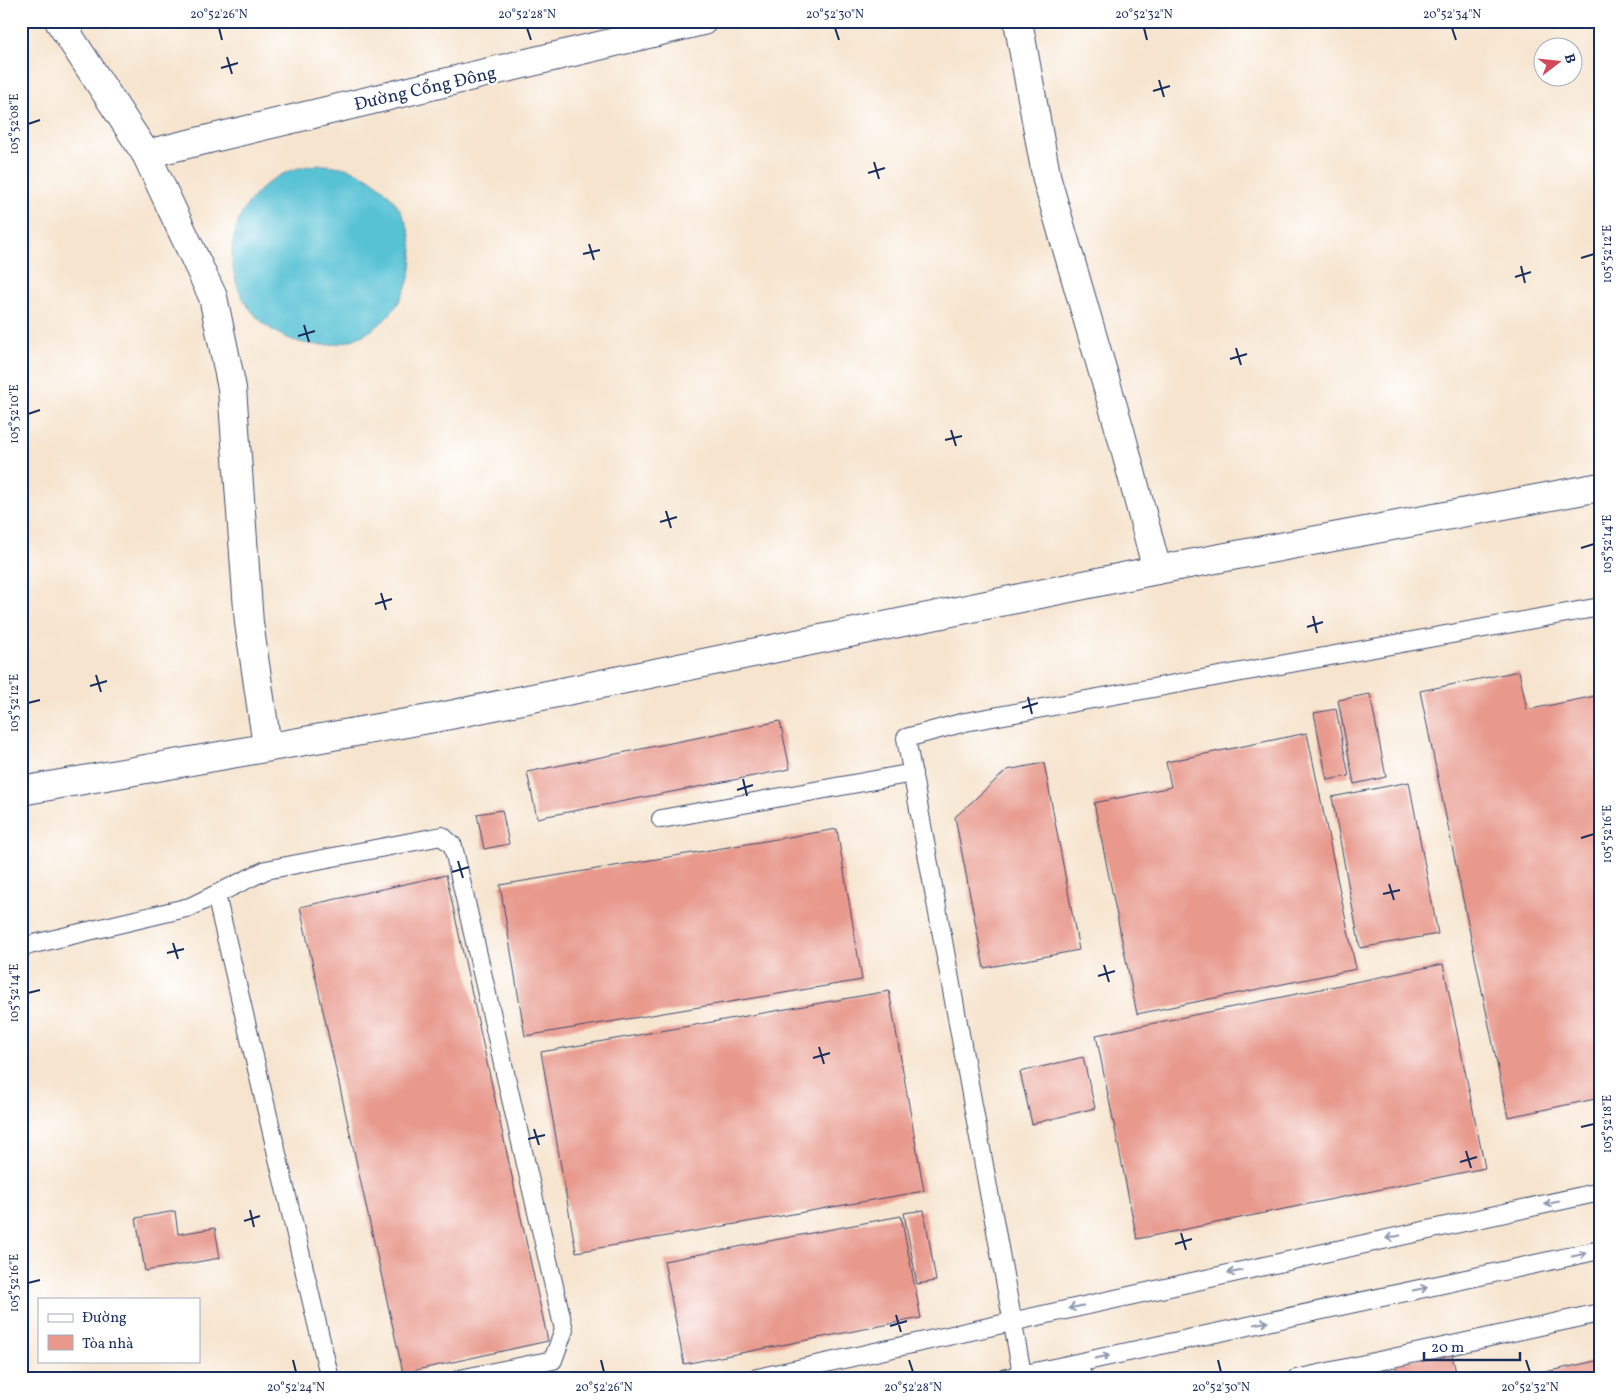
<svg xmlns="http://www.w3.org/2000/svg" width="1621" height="1400" viewBox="0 0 1621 1400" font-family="Vollkorn,serif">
<rect width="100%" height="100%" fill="#fff"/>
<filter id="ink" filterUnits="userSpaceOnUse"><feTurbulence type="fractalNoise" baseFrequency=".02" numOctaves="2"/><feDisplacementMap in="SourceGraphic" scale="10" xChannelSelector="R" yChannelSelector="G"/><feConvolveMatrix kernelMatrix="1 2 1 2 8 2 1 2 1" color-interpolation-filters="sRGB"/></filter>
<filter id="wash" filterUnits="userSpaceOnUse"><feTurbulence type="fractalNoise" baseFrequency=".0096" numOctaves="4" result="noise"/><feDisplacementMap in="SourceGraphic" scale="20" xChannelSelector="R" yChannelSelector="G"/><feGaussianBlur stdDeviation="1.12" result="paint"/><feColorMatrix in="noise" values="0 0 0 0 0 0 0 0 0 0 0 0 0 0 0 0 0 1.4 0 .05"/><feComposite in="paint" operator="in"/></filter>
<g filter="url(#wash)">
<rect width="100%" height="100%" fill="#f6e4ce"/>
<!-- water -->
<circle fill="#59c2d5" stroke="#3a789a" cx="322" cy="255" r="90"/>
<g id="blocks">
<!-- building -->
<g fill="#e8998c">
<polygon points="1519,671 1527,710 1600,695 1600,1098 1508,1117 1420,691"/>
<polygon points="1370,694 1386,777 1354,784 1338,700"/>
<polygon points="1336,709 1349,776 1327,780 1314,713"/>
<polygon points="780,721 790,769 537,818 527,772"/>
<polygon points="1307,733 1356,969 1137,1014 1094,803 1171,787 1166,762"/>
<polygon points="1044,763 1079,950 984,968 955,817 1007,770"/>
<polygon points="1409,782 1438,934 1360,948 1332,797"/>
<polygon points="502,810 509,844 484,849 477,814"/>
<polygon points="837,829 862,980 525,1036 500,885"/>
<polygon points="446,875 548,1341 403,1373 300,907"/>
<polygon points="1443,964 1485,1168 1137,1239 1096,1035"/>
<polygon points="889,991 924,1191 576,1252 541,1052"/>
<polygon points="1083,1057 1095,1108 1032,1124 1020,1072"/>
<polygon points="924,1210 936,1281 917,1284 904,1213"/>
<polygon points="175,1211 178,1234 215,1228 220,1258 145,1271 136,1218"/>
<polygon points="901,1216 921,1318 684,1364 664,1261"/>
<polygon points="1451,1350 1457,1377 1450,1379 1399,1379 1395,1363"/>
<polygon points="1600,1360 1600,1379 1520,1379 1519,1378"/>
</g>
</g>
</g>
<g filter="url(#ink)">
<use href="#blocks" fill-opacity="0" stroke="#3c4a6f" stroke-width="1"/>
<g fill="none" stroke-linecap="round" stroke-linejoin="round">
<defs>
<g id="lane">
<polyline points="661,819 913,773"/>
<polyline points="216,895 330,1379"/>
<polyline points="21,947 190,907 266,870 442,836 453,846 564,1330 553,1360 460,1379"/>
<polyline points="1073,1364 1085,1379"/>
<polyline points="753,1379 1600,1192"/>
<polyline points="1003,1379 1600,1250"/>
<polyline points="1023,1379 906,738 965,722 1600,607"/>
<polyline points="1296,1379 1600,1313"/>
</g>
<g id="street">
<polyline points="59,21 146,154 213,297 232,388 249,623 267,746"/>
<polyline points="1018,21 1047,180 1121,434 1157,570"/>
<polyline points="146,154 703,21"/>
<polyline points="21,791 440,717 1157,570 1600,487"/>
</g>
</defs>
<!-- lane casing -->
<use href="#lane" stroke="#3c4a6f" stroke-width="20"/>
<!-- street casing -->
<use href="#street" stroke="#3c4a6f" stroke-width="30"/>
<!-- lane -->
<use href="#lane" stroke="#fff" stroke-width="18"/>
<!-- street -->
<use href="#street" stroke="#fff" stroke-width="28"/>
</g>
<!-- one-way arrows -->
<defs><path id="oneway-shaft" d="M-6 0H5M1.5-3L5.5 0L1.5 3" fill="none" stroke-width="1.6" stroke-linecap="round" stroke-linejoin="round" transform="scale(1.25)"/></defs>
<g stroke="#8d97ae">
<use href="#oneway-shaft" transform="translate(1552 1203) rotate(168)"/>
<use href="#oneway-shaft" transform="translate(1393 1237) rotate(168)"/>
<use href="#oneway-shaft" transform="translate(1579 1255) rotate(-12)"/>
<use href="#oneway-shaft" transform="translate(1235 1272) rotate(168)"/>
<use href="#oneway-shaft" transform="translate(1420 1289) rotate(-12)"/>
<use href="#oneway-shaft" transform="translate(1076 1307) rotate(168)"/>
<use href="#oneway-shaft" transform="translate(1261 1323) rotate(-12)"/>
<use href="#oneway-shaft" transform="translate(1102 1357) rotate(-12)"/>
</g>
</g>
<!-- ticks -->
<path fill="none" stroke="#1b2f5e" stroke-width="2" d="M219 28 222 40M527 28 531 40M835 28 839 40M1144 28 1147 40M1452 28 1456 40M227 57 232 74M221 68 238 63M1159 80 1164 97M1153 91 1170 86M28 124 40 120M874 162 879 179M868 173 885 168M589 244 594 260M583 254 600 250M1581 258 1594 254M1521 266 1525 283M1515 277 1531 272M304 325 309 342M298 336 315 331M1236 348 1241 365M1230 359 1247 354M28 414 40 410M951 430 956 446M945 440 962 436M666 511 671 528M660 522 677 517M1581 548 1594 544M381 593 386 610M375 604 392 599M1313 616 1317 633M1307 627 1323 622M96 675 101 692M90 686 107 681M1028 697 1032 714M28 703 40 700M1022 708 1038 703M743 779 747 796M737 790 753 785M1581 838 1594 834M458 861 463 878M452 872 469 867M1389 884 1394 900M1383 894 1400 890M173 943 178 959M167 953 184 949M1104 965 1109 982M1098 976 1115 971M28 993 40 990M819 1047 824 1064M813 1058 830 1053M1581 1127 1594 1124M534 1129 539 1145M528 1139 545 1135M1466 1151 1471 1168M1460 1162 1477 1157M250 1210 254 1227M244 1221 260 1216M1181 1233 1186 1250M1175 1244 1192 1239M28 1283 40 1280M896 1315 901 1332M890 1326 907 1321M293 1360 296 1372M601 1360 604 1372M909 1360 913 1372M1218 1360 1221 1372M1526 1360 1530 1372"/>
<g text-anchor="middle" stroke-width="4.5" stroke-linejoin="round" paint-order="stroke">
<!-- street labels -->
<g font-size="18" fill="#1b2f5e" stroke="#fff">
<text transform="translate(425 88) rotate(-13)" y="6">Đường Cổng Đông</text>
</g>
</g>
<!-- margin -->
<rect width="1621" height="1400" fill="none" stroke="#fff" stroke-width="55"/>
<!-- legend -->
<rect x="38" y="1298" width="162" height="65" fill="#ffffff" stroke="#a4acbf"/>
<rect x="48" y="1314" width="25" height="8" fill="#ffffff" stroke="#a4acbf"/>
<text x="82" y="1322" font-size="15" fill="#1b2f5e">Đường</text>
<rect x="48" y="1335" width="25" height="15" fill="#e8998c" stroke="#a4acbf"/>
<text x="82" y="1348" font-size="15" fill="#1b2f5e">Tòa nhà</text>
<!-- north arrow -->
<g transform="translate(1558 62) rotate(74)"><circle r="24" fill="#ffffff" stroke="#a4acbf"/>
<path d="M0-4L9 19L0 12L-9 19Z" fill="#d1495b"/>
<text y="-8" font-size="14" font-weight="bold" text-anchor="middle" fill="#1b2f5e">B</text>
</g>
<!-- scale -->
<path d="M1424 1352v8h96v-8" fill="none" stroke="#1b2f5e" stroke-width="2.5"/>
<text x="1431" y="1352" font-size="15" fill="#1b2f5e" stroke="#ffffff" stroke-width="4" paint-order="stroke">20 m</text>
<rect x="28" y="28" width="1566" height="1344" fill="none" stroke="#1b2f5e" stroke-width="2"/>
<g font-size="12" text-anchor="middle" fill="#1b2f5e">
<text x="219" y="18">20°52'26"N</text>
<text x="527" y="18">20°52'28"N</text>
<text x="835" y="18">20°52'30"N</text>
<text x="1144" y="18">20°52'32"N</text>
<text x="1452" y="18">20°52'34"N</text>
<text transform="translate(14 124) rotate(-90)" y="4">105°52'08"E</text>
<text transform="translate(1607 254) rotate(-90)" y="4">105°52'12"E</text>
<text transform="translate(14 414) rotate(-90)" y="4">105°52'10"E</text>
<text transform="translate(1607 544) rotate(-90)" y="4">105°52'14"E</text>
<text transform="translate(14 703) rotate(-90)" y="4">105°52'12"E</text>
<text transform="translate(1607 834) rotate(-90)" y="4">105°52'16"E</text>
<text transform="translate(14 993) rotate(-90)" y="4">105°52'14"E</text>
<text transform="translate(1607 1124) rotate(-90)" y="4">105°52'18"E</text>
<text transform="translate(14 1283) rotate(-90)" y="4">105°52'16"E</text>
<text x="296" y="1391">20°52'24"N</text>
<text x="604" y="1391">20°52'26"N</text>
<text x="913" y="1391">20°52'28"N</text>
<text x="1221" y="1391">20°52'30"N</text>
<text x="1530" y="1391">20°52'32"N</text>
</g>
</svg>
